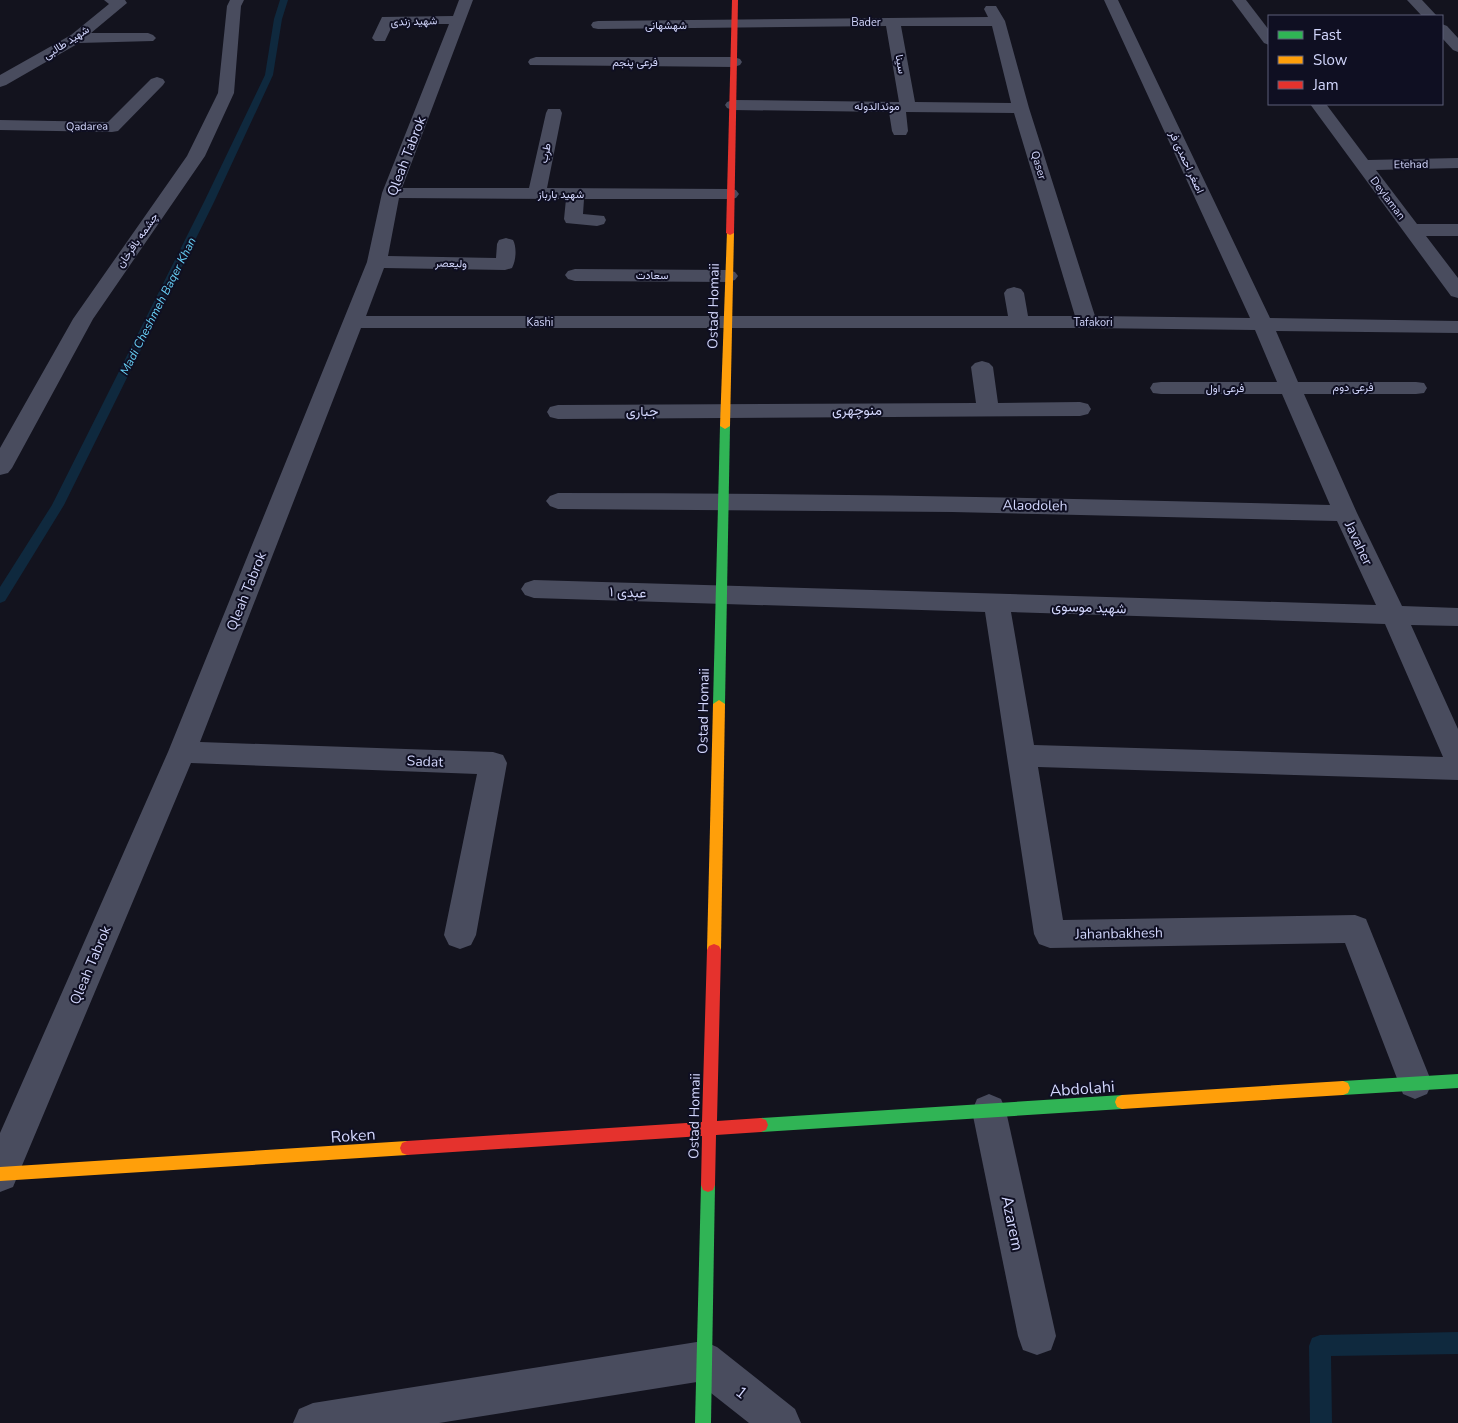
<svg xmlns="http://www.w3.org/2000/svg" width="1458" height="1423" viewBox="0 0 1458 1423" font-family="'Nunito Sans',Vazirmatn,sans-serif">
<rect width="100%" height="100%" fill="#13131e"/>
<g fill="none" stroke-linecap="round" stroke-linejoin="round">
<!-- stream -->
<g fill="#0f293e" fill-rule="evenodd">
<polygon points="280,0 288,0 282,19 273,75 214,202 64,505 5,601 0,603 0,587 52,505 204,202 265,75 274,19"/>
<polygon points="1458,1332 1458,1354 1331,1356 1332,1423 1310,1423 1309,1346 1312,1338 1320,1335"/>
</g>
<!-- street -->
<g fill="#494c5e" fill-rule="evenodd">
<polygon points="104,0 125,0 127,3 91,33 148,33 153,35 156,38 153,41 79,43 6,85 0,87 0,75 71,35 109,4"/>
<polygon points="230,0 244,0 241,6 234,93 205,156 93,319 12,468 8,473 0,475 0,448 73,319 187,156 218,93 227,6"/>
<path d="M459 0H473L402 188H529L546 113 548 109H560L562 113 547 188 730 189 736 190 739 194 736 198 730 199H584L583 214 604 216 606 220 604 224 597 226 566 223 564 219 566 199 399 198 388 256 496 258 497 244 499 240 506 238 513 240C517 247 516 261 512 268L505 270 384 268 366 316H1008L1004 293 1007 289 1014 287 1021 289 1024 293 1028 316H1075L1014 113 906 112 908 131 906 135H894L892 131 889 112 733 110 727 108 725 105 727 102 733 100 899 102 886 26 598 29 593 28 591 25 593 22 598 21 988 17 984 9 986 6H996L1005 21 1029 108 1095 316 1250 318 1104 0H1118L1270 318 1458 321V333L1276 331 1298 382H1416L1424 383 1427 388 1424 393 1416 394H1304L1357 513 1402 606 1458 608V626L1411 625 1458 729V780L1038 767 1063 920 1355 915 1366 919 1432 1083 1427 1094 1415 1099 1403 1094 1345 943 1050 948 1039 944 1034 934 985 612 534 598 525 595 521 589 525 583 534 580 1376 605 1337 521 952 512 558 509 550 506 546 501 550 496 558 493C815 493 1072 498 1330 505L1282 394H1161L1153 393 1150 388 1153 383 1161 382H1277L1255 330 1087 328H361L200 742 493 752 503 755 507 763 476 935 471 945 460 949 449 945 444 935 477 774 191 763 13 1187 0 1192V1133L168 752 367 262 382 193 449 24H393L385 41H375L372 38 382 17 453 16ZM901 26H992L1011 103 915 102ZM1011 612 1385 624 1443 757 1034 745Z"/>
<polygon points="1232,0 1246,0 1269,30 1269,45 1264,43"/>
<polygon points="1407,0 1422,0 1437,16 1422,16"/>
<polygon points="1442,24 1447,26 1458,38 1458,52 1453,50 1442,38"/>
<polygon points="536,57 734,57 740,59 742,62 740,65 734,67 530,65 528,62 530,59"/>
<polygon points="157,77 163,79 165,82 163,85 118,131 112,132 0,130 0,120 108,122 151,79"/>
<polygon points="1310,104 1326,104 1368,160 1458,158 1458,168 1376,170 1417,224 1458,224 1458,236 1426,236 1458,278 1458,298 1451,296"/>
<polygon points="575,269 728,270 735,272 738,276 735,280 728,282 575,281 568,279 565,275 568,271"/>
<polygon points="982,361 989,363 993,367 998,403 1080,402 1088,404 1091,409 1088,414 1080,416 558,419 550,417 547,412 550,407 558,405 976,403 971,367 975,363"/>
<polygon points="989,1094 1001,1099 1006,1111 1056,1336 1051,1350 1037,1355 1023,1350 1018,1336 972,1111 977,1099"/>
<polygon points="703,1341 717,1347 795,1409 801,1423 749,1423 697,1382 439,1423 293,1423 299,1409 313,1403"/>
</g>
<!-- fast -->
<g fill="#30b455" fill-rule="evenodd">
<polygon points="725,423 730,426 725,704 719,708 713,704 720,426"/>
<polygon points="1458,1074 1458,1088 1343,1095 1338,1093 1336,1088 1338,1083 1343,1081"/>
<polygon points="1122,1095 1127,1097 1129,1102 1127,1107 1122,1109 761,1132 756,1130 754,1125 756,1120 761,1118"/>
<polygon points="708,1178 713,1180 715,1185 711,1423 695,1423 701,1185 703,1180"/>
</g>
<!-- slow -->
<g fill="#ff9f0a" fill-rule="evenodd">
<polygon points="727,231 734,233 730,426 725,429 720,426"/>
<polygon points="719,700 725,704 721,950 719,954 714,956 709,954 707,950 713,704"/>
<polygon points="1343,1081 1348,1083 1350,1088 1348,1093 1343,1095 1122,1109 1117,1107 1115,1102 1117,1097 1122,1095"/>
<polygon points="407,1141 412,1143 414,1148 412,1153 407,1155 0,1181 0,1167"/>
</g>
<!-- jam -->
<g fill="#e5322d" fill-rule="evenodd">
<polygon points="732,0 738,0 734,233 730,235 726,233"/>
<polygon points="714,944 719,946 721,950 717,1121 761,1118 766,1120 768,1125 766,1130 761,1132 716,1135 715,1185 713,1190 708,1192 703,1190 701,1185 702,1136 407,1155 402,1153 400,1148 402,1143 407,1141 702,1122 707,950 709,946"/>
</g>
</g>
<g text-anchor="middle" stroke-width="4" stroke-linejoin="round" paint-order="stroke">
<!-- far-street labels -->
<g font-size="11" fill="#d2d6fc" stroke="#0f0f22">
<text transform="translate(414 21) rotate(-2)" y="4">شهید زندی</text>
<text x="866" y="26">Bader</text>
<text x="666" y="29">شهشهانی</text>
<text transform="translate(66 42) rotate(-33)" y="4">شهید طالبی</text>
<text x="635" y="66">فرعی پنجم</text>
<text transform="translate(901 64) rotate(80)" y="4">سینا</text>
<text x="877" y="110">موئدالدوله</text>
<text transform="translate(87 126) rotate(-1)" y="4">Qadarea</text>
<text transform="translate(545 153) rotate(-78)" y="4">طرب</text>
<text transform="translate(1187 162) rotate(65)" y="4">اصغر احمدی فر</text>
<text transform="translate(1411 164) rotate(-1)" y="4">Etehad</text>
<text transform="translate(1039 165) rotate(73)" y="4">Qaser</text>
<text x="561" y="198">شهید بارباز</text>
<text transform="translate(1388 198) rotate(53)" y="4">Deylaman</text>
<text transform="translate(137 240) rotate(-55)" y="4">چشمه باقرخان</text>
<text transform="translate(451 263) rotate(1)" y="4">ولیعصر</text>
<text x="652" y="279">سعادت</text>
<text x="540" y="326">Kashi</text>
<text x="1093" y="326">Tafakori</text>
<text x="1353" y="391">فرعی دوم</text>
<text x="1225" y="392">فرعی اول</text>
</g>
<!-- far-water labels -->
<g font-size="12" font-style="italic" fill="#67d0f6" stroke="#0f0f22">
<text transform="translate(158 306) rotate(-63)" y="4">Madi Cheshmeh Baqer Khan</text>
</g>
<!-- street labels -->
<g font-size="14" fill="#d2d6fc" stroke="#0f0f22">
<text transform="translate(406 156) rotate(-69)" y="5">Qleah Tabrok</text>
<text transform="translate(713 306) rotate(-89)" y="5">Ostad Homaii</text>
<text x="857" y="415">منوچهری</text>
<text x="642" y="416">جباری</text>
<text transform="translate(1035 505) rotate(1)" y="5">Alaodoleh</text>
<text transform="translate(1359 543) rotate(65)" y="5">Javaher</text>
<text transform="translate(246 591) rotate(-68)" y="5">Qleah Tabrok</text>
<text transform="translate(628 592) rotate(2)" y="5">عبدی ۱</text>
<text transform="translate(1089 607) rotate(2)" y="5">شهید موسوی</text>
<text transform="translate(703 711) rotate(-89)" y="5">Ostad Homaii</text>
<text transform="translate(425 761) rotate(2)" y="5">Sadat</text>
<text transform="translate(1119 933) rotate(-1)" y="5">Jahanbakhesh</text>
<text transform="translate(90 965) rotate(-67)" y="5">Qleah Tabrok</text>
<text transform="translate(694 1116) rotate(-89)" y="5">Ostad Homaii</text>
</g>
<!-- near-street labels -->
<g font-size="16" fill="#d2d6fc" stroke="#0f0f22">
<text transform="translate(1082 1088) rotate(-4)" y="6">Abdolahi</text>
<text transform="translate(353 1135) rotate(-4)" y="6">Roken</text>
<text transform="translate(1013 1223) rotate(78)" y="6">Azarem</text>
<text transform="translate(742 1392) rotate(38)" y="6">1</text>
</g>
</g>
<!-- legend -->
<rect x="1268" y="15" width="175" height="90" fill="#0f0f22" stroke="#5d5f79"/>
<rect x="1278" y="31" width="25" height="8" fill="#30b455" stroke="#5d5f79"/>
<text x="1313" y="40" font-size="15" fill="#d2d6fc">Fast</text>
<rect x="1278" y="56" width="25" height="8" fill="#ff9f0a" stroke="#5d5f79"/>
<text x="1313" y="65" font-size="15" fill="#d2d6fc">Slow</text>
<rect x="1278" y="81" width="25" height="8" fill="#e5322d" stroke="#5d5f79"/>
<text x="1313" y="90" font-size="15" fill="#d2d6fc">Jam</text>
</svg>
